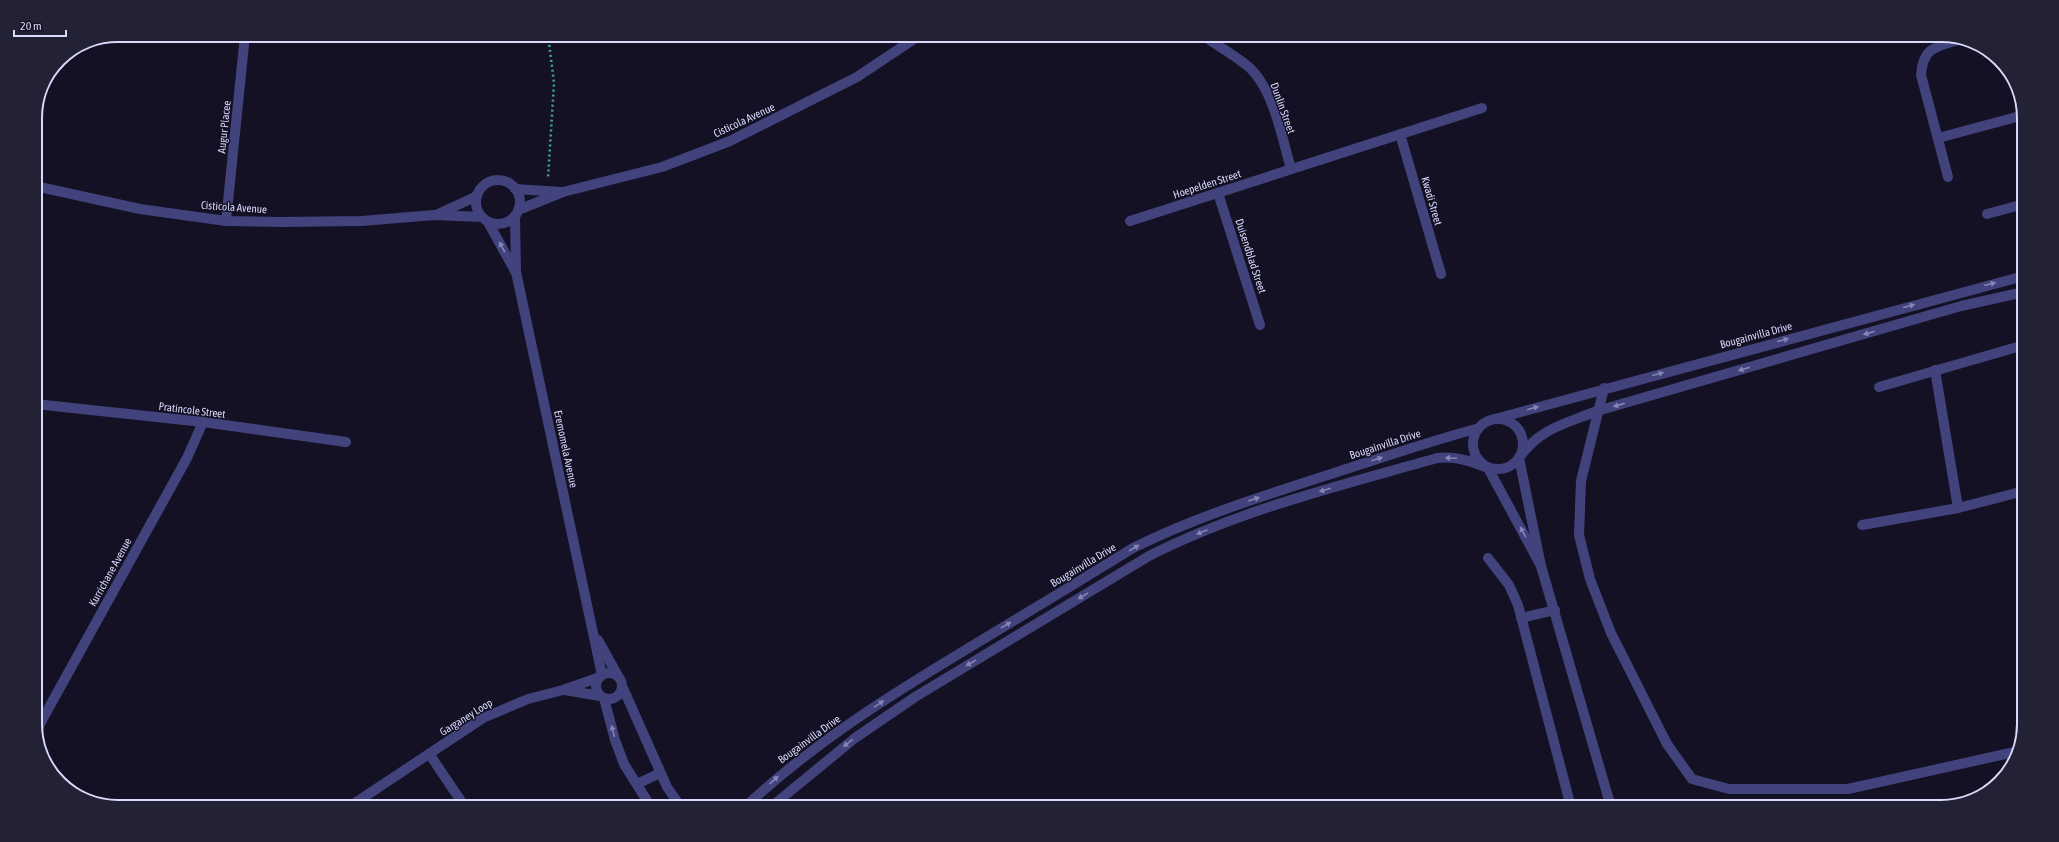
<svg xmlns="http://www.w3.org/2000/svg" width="2059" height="842" viewBox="0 0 2059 842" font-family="'Asap Condensed',sans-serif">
<rect width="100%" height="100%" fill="#131123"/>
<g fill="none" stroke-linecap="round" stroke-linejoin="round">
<!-- path -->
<polyline stroke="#3da99e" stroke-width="2.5" stroke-dasharray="2 3" stroke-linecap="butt" points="548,35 554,83 548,178"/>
<!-- lane -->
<g stroke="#42427d" stroke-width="10">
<polyline points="1488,558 1509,585 1518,605 1571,807"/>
<polyline points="1521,618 1555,610"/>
</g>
<!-- street -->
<g stroke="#42427d" stroke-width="10">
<path d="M1202 35C1218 46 1236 56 1250 68 1274 91 1282 138 1291 169"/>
<polyline points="1400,134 1441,274"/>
<polyline points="1938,138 2024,115"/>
<path d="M1948 177 1921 75C1923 46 1937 47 1961 39"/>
<circle cx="498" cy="202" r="22"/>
<polyline points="35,186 140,209 226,221 282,222 362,221 434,215 482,217"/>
<polyline points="515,189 561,192"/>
<polyline points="1218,193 1260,325"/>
<polyline points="518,210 563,192 662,167 730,141 857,77 920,35"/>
<polyline points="1987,214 2024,204"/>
<polyline points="436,215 477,196"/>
<polyline points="515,216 516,272 602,675"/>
<polyline points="226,221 245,35"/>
<polyline points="1130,221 1482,108"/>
<polyline points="488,222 515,271"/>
<polyline points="1935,370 1958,508"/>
<polyline points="1879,387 2024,345"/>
<polyline points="1604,388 1581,481 1579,535 1590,579 1611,633 1667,744 1692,779 1729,789 1848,789 2019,751"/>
<polyline points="35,404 203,422 346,442"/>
<circle cx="1498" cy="444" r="25"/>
<polyline points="1495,419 2024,276"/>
<polyline points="1862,525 1958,508 2024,491"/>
<polyline points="598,640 618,676"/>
<circle cx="609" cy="686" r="13"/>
<polyline points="623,688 667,787 681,807"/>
<polyline points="565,690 600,696"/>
<polyline points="604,698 615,740 624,764 651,807"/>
<polyline points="36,731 187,458 203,422"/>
<polyline points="430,755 465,807"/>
<polyline points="637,784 660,773"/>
<polyline points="349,807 483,718 528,699 563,690 600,677"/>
<path d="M745 807C812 744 889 696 967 649 1022 616 1078 582 1133 548 1199 515 1270 494 1340 471 1385 457 1430 441 1476 429"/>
<path d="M771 807 855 738 915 697 1149 556C1239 510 1339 486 1437 458 1456 456 1470 461 1488 468L1541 566"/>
<path d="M1611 807 1541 566 1519 458C1540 428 1565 424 1597 411L1961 306 2024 292"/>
</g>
</g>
<!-- one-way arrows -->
<defs><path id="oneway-solid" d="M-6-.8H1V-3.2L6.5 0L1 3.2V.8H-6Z"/></defs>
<g fill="#8686b6">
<use href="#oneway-solid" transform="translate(502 247) rotate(-119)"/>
<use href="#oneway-solid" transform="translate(1990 284) rotate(-14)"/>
<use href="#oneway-solid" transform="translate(1909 306) rotate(-15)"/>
<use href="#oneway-solid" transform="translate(1869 333) rotate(164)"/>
<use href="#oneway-solid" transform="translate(1783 340) rotate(-15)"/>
<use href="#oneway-solid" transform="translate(1744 369) rotate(164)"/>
<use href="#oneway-solid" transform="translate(1658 374) rotate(-15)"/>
<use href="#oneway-solid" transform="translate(1619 405) rotate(164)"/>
<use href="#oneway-solid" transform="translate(1533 408) rotate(-16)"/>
<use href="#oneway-solid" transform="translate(1451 458) rotate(-177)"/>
<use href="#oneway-solid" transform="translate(1377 459) rotate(-18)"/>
<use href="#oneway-solid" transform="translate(1325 490) rotate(164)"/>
<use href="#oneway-solid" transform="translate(1254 499) rotate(-19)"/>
<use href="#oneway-solid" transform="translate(1202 532) rotate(158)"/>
<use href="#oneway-solid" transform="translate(1523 532) rotate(-119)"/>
<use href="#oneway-solid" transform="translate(1134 548) rotate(-29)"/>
<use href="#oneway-solid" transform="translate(1083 596) rotate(149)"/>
<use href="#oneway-solid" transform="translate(1006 625) rotate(-31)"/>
<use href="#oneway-solid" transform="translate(971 663) rotate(149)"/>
<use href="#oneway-solid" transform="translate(879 704) rotate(-34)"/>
<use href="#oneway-solid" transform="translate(613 731) rotate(-104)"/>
<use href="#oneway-solid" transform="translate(848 743) rotate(142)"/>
<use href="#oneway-solid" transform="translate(774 780) rotate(-43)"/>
</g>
<g text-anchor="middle" stroke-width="3" stroke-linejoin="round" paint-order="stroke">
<!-- street labels -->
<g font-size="11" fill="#dad8fb" stroke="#131123">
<text transform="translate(1283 108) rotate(70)" y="4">Dunlin Street</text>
<text transform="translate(744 120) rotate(-25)" y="4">Cisticola Avenue</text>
<text transform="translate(224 127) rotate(-84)" y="4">Augur Placee</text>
<text transform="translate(1207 184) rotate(-18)" y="4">Hoepelden Street</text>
<text transform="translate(1432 201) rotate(74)" y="4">Kwadi Street</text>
<text transform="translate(234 207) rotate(4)" y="4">Cisticola Avenue</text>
<text transform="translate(1251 256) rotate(72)" y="4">Duisendblad Street</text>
<text transform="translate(1756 335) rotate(-15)" y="4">Bougainvilla Drive</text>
<text transform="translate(192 410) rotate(7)" y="4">Pratincole Street</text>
<text transform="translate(1385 444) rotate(-18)" y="4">Bougainvilla Drive</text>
<text transform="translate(566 449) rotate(78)" y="4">Eremomela Avenue</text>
<text transform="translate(1083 565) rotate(-31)" y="4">Bougainvilla Drive</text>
<text transform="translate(110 572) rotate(-61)" y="4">Kurrichane Avenue</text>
<text transform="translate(466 717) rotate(-32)" y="4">Garganey Loop</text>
<text transform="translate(809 739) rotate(-36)" y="4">Bougainvilla Drive</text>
</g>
</g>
<!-- crop -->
<path d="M0 0H2059V842H0ZM118 42H1941A76 76 0 0 1 2017 118V724A76 76 0 0 1 1941 800H118A76 76 0 0 1 42 724V118A76 76 0 0 1 118 42Z" fill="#232134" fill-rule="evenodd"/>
<path fill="none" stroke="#dad8fb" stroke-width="2" d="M118 42H1941A76 76 0 0 1 2017 118V724A76 76 0 0 1 1941 800H118A76 76 0 0 1 42 724V118A76 76 0 0 1 118 42Z"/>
<!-- scale -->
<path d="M14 30v6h52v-6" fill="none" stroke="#dad8fb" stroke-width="2"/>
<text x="20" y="30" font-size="12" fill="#dad8fb" stroke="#131123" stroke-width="3" paint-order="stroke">20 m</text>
</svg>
